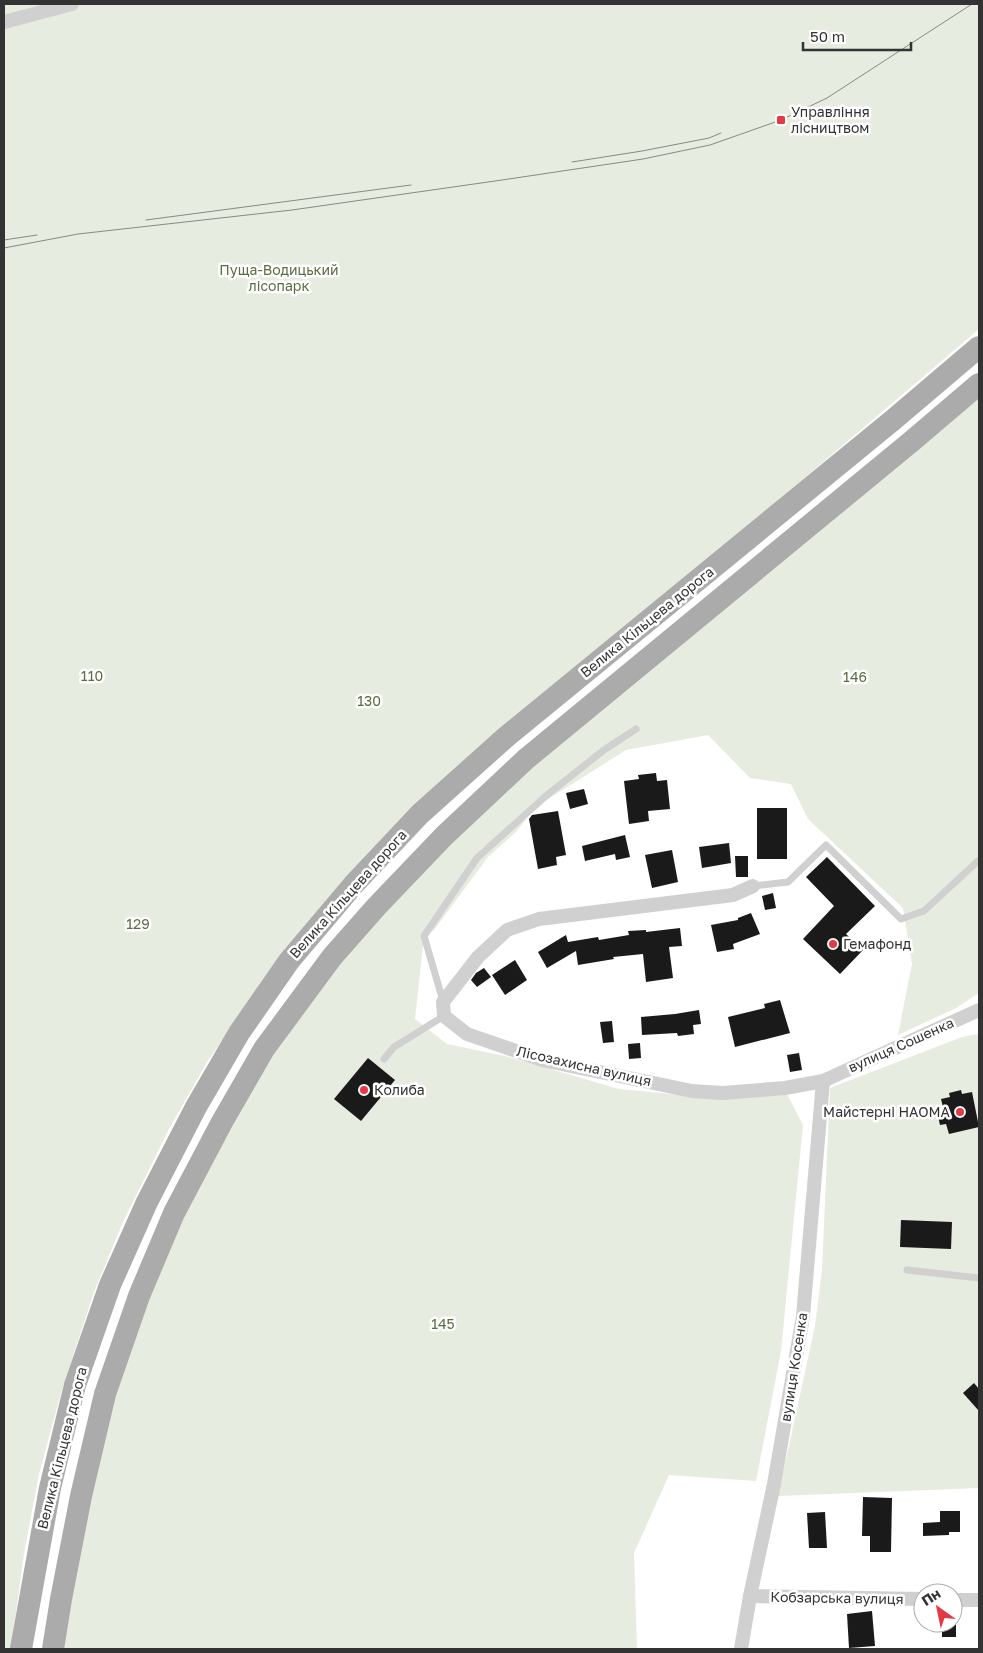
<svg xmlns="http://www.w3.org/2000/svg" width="983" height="1653" viewBox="0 0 983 1653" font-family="'Golos Text',sans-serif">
<rect width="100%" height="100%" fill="#fff"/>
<!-- green -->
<g fill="#e6ecdf">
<polygon points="4,4 979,4 979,329 774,504 279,958 262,980 242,1012 207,1062 169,1129 123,1222 94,1292 63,1386 39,1474 24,1554 11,1649 4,1649"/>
<polygon points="979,384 979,993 956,1008 898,1035 912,964 903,908 808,819 791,784 750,778 708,735 626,750 542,803 528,816 517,831 488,857 434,930 424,936 415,1019 447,1044 505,1056 619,1089 724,1099 787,1094 803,1125 781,1351 756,1481 669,1475 634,1553 637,1649 53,1649 139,1296 264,1049 444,836"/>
<polygon points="979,1034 979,1488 778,1496 815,1326 822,1270 830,1088 962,1037"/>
</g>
<!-- building -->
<g fill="#1a1a1a">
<polygon points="656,773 657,781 667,780 670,809 648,811 649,821 629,824 624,781 639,779 638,775"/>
<polygon points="584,789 588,804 570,809 566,793"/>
<rect x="757" y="808" width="30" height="51"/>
<polygon points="558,811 566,855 556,857 557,865 538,869 529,819 532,815"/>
<polygon points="625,835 630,857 616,860 615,854 585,861 582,846"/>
<polygon points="729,843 731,863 702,868 699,847"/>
<polygon points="672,850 678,882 652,888 645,855"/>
<polygon points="735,856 748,856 748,877 736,877"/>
<polygon points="827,857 875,906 846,934 863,950 840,974 803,939 834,906 806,877"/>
<polygon points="773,893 776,908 765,910 762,896"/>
<polygon points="751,913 760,934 733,944 734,949 717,952 711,925 738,920 738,918"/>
<polygon points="680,928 682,946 669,947 673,978 646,982 643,954 613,957 614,959 578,965 576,951 547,968 538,952 566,935 568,942 598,937 599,940 629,935 628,931 646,930 646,932"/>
<polygon points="515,960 527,980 505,995 492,975"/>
<polygon points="484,968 491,977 477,987 471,980 476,973"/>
<polygon points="780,1000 790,1033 735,1047 728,1017 765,1008 764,1004"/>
<polygon points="699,1010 701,1024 693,1025 694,1034 678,1036 677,1033 642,1035 641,1017 675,1014"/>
<polygon points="612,1021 614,1042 603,1043 600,1022"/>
<polygon points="640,1043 641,1058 629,1059 628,1044"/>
<polygon points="799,1053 802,1070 790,1072 787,1055"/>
<polygon points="368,1058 395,1080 361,1121 334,1099"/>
<polygon points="961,1090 962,1094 972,1092 979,1127 949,1134 946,1124 940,1125 937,1112 944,1111 941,1099 950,1097 949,1093"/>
<polygon points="901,1220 952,1222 951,1249 900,1247"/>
<polygon points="974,1383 979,1389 979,1411 963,1393"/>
<polygon points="863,1497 892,1498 891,1552 870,1552 870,1536 862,1536"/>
<polygon points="940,1511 960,1511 960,1532 949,1532 949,1535 923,1536 923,1523 940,1522"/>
<polygon points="825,1512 827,1548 809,1548 807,1513"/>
<polygon points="872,1611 875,1646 849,1648 847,1614"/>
<rect x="942" y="1623" width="14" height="14"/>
</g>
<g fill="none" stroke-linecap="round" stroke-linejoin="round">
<!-- service -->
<g stroke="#d0d0d0" stroke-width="7">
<polyline points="753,886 788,882 826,845 901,919 924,911 979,860"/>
<polyline points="443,1001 424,936 477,858 547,795 604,750 636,729"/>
<polyline points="384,1059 394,1047 444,1016"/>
<polyline points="907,1270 979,1278"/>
</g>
<!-- minor -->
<g stroke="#d0d0d0" stroke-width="14">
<polyline points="4,22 72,4"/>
<polyline points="753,886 733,895 539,919 507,930 478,957 443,1002 444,1016 467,1034 542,1060 692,1091 723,1093 785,1088 823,1081 979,1010"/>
<polyline points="750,1596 923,1599"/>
<polyline points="953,1600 979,1600"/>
<polyline points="741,1649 750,1596 774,1484 803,1316 823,1081"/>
</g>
<!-- primary -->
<g stroke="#ababab" stroke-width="22">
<polyline points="21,1649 50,1488 75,1385 110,1285 147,1202 196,1107 239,1033 289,961 354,884 420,814 506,737 893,420 979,347"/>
<polyline points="53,1649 61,1599 81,1496 105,1394 139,1296 174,1213 222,1122 264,1049 332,957 377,906 444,836 526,759 912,441 979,384"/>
</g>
<!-- tram -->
<g stroke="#888" stroke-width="1">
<polyline points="572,162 642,151 709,138 721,133"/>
<polyline points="146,220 411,185"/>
<polyline points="4,240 37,235"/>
<polyline points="4,248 78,234 292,210 502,180 643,159 710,145 781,120 827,98 972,4"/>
</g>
</g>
<!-- markers -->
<g fill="#e63946" stroke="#fff" stroke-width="2">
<rect x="776" y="115" width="10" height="10" rx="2.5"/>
<circle cx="833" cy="944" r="5"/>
<circle cx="364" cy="1090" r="5"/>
<circle cx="960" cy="1112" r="5"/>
</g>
<g text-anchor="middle" stroke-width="5" stroke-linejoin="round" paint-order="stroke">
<!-- poi labels -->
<g font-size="14" fill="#333" stroke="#fff" text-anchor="start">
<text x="791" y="117">Управління<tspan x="791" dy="16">лісництвом</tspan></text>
<text x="843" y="949">Гемафонд</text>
<text x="374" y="1095">Колиба</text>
<text x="950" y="1117" text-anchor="end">Майстерні НАОМА</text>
</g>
<!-- park labels -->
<g font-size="14" fill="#56703f" stroke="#fff">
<text x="279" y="275">Пуща-Водицький<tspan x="279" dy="16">лісопарк</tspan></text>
<text x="92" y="681">110</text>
<text x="855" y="682">146</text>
<text x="369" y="706">130</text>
<text x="138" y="929">129</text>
<text x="443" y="1329">145</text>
</g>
<!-- street labels -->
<g font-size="14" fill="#333" stroke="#fff">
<text transform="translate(647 622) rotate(-39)" y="5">Велика Кільцева дорога</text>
<text transform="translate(348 894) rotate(-48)" y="5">Велика Кільцева дорога</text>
<text transform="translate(901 1045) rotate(-24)" y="5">вулиця Сошенка</text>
<text transform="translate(584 1066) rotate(13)" y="5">Лісозахисна вулиця</text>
<text transform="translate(794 1367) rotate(-81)" y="5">вулиця Косенка</text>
<text transform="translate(62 1448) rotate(-76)" y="5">Велика Кільцева дорога</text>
<text transform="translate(837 1598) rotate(1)" y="5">Кобзарська вулиця</text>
</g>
</g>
<!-- border -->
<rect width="983" height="1653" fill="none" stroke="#333333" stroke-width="10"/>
<!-- north arrow -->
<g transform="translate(938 1608) rotate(327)"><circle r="24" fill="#ffffff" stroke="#adadad"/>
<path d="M0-4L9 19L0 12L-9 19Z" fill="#e63946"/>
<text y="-8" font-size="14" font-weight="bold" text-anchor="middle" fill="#333333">Пн</text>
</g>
<!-- scale -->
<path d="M803 42v8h108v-8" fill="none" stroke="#333333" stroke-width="2.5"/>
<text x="810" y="42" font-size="15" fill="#333333" stroke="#ffffff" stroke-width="4" paint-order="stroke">50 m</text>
</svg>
